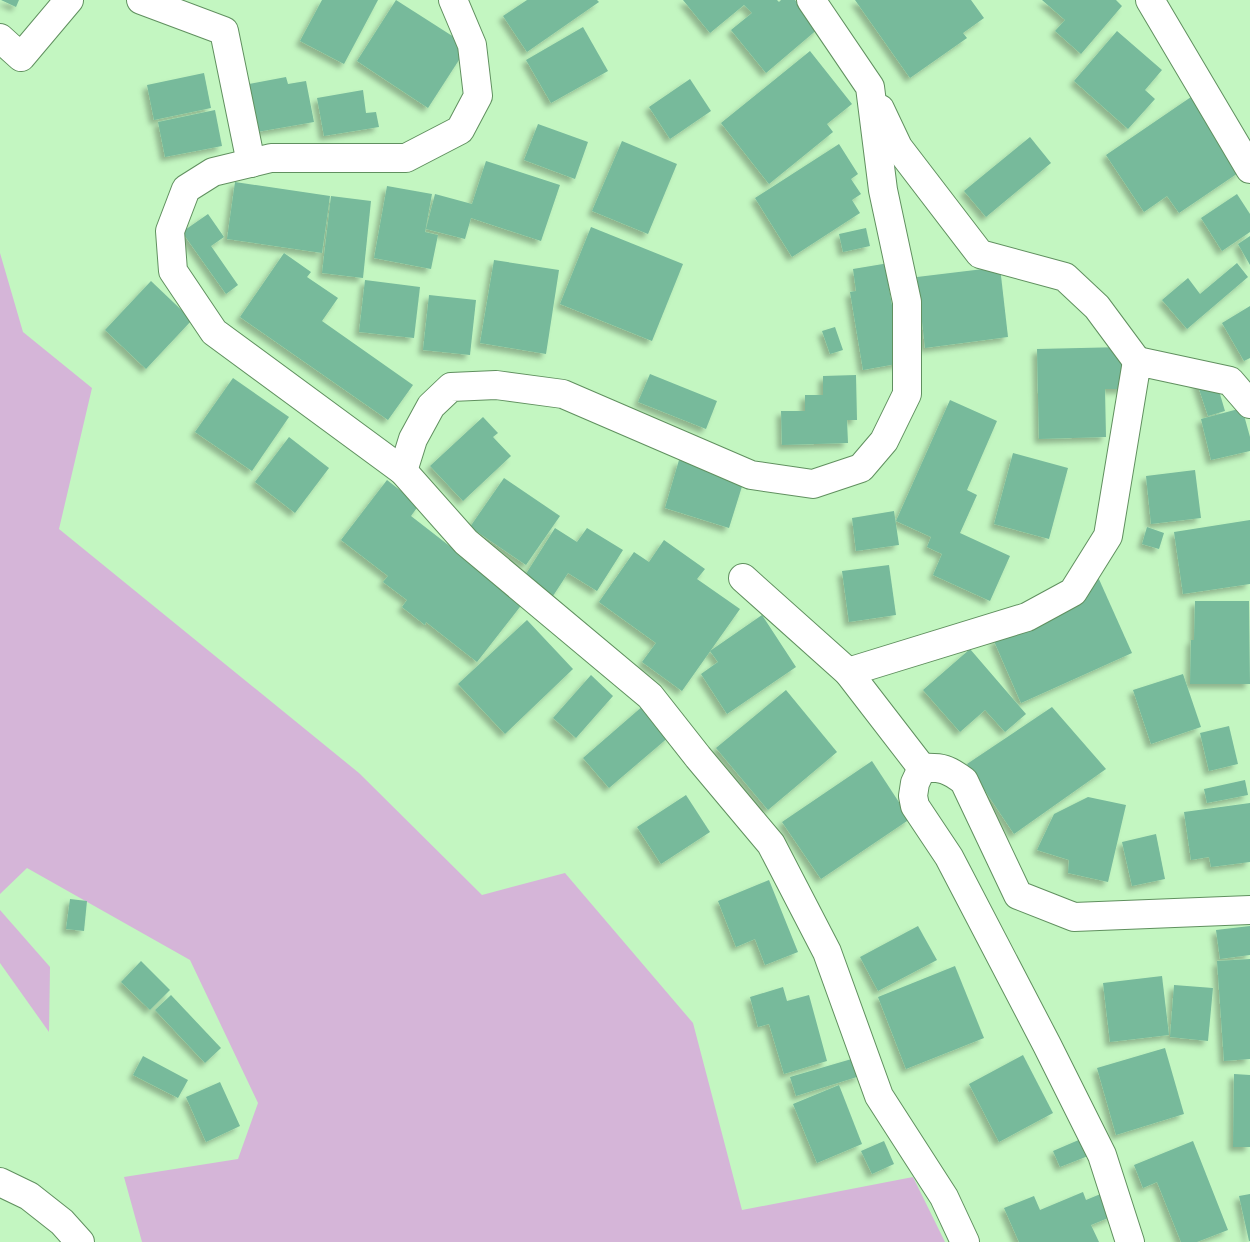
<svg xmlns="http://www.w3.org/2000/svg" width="1250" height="1242" viewBox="0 0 1250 1242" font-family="'Exo 2',sans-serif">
<defs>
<filter id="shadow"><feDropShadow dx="-4.5" dy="4.5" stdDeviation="2.5" flood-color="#0004"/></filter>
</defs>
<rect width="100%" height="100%" fill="#c3f6c1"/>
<!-- green -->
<g fill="#d5b5d8">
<polygon points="0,253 23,332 92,388 59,529 359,773 482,895 565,873 693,1023 742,1210 913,1177 945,1242 142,1242 124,1177 238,1159 258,1103 190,960 27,868 0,894"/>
<polygon points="0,910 50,967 49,1032 0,963"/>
</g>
<!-- building -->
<g fill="#77ba9b" filter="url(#shadow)">
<polygon points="1,0 19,0 16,7"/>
<polygon points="322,0 378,0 344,64 300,41"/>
<polygon points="396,0 468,46 428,108 357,61"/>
<polygon points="527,0 597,0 599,2 527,52 503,16"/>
<polygon points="683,0 777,0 779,2 781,0 795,0 819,28 766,73 731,30 752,13 744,5 710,33"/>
<polygon points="855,0 971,0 984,18 963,33 967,38 910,78"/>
<polygon points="1042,0 1116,0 1122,6 1081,54 1055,31 1065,20"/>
<polygon points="583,27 608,71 551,103 526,60"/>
<polygon points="1117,31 1162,70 1145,90 1155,99 1128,129 1074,81"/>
<polygon points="810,51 852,104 827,124 833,132 769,184 721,123"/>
<polygon points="204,73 211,108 154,120 147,85"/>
<polygon points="286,77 288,84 306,81 314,122 257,132 249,84"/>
<polygon points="690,79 711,111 670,139 649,107"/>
<polygon points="363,90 366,113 376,112 379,127 324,136 317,98"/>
<polygon points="1191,97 1241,171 1179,213 1167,196 1144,212 1106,155"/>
<polygon points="215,110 222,146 165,157 158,122"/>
<polygon points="538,124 588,142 575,179 524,160"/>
<polygon points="1030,137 1051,163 986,217 964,191"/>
<polygon points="622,141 677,164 648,234 592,211"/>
<polygon points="839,144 858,174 851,179 861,194 852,200 860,213 792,257 755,198"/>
<polygon points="486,161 560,185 541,241 471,218 465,239 426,229 435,194 472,204"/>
<polygon points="235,182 330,196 322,253 227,239"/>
<polygon points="387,186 432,194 425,232 438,235 431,269 374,258"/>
<polygon points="1237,194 1250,214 1250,232 1222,251 1201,218"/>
<polygon points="331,196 371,201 363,278 322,273"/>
<polygon points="208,214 224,237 211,246 238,285 226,294 182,232"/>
<polygon points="591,227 683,264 652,341 560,304"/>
<polygon points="866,228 870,246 843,252 839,234"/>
<polygon points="1250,236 1250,265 1238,244"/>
<polygon points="284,253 311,272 307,277 338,298 322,321 413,385 388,420 240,317"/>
<polygon points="494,260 559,270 546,354 480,343"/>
<polygon points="889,263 893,281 888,282 902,363 863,370 850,292 856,291 853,269"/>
<polygon points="1237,263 1248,277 1187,329 1162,300 1188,278 1200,294"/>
<polygon points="1000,267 1008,337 925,348 917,277"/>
<polygon points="365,280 420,287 414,338 359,332"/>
<polygon points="151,281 192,320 146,369 105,330"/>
<polygon points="429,295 476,300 470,355 423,350"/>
<polygon points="1250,306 1250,358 1244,361 1222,323"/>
<polygon points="835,327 843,350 830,354 822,331"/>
<polygon points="1124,347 1125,389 1105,389 1106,437 1039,439 1037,349"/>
<polygon points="650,374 717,401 706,429 638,402"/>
<polygon points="1214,374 1225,411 1208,416 1196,380"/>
<polygon points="856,375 857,420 847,420 848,443 782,445 781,411 805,411 805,395 823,395 823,376"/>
<polygon points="233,378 289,417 252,471 195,432"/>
<polygon points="950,400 997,421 967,490 977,495 960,533 1010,556 990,601 933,575 942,554 927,547 931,537 896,521"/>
<polygon points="1242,408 1250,437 1250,451 1211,460 1201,419"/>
<polygon points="483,417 498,433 493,437 511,456 463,501 430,466"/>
<polygon points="289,437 329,468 295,513 255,482"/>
<polygon points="1013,453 1068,468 1049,539 994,524"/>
<polygon points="679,460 744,480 729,528 665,508"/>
<polygon points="1195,470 1201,518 1151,524 1146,476"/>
<polygon points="504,478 560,516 526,565 470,527"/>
<polygon points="387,480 419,505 411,516 523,603 477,662 426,622 425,625 402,607 407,600 383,582 388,576 341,540"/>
<polygon points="894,511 899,545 856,551 852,518"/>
<polygon points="1250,520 1250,584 1183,594 1174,532"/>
<polygon points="1147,527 1164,533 1159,549 1142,544"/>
<polygon points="555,528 577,542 587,528 623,550 597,591 568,573 553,596 524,577"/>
<polygon points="664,540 705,569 697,579 740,609 682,691 642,662 656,643 599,602 634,552 649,562"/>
<polygon points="889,565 896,615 849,622 842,571"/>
<polygon points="1098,577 1132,653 1021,703 994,641"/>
<polygon points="1195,601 1249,601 1250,684 1190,684 1191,640 1194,640"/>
<polygon points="762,615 796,667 727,714 701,674 718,662 710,651"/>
<polygon points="527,620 573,669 505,734 458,684"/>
<polygon points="970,649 1026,714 1005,732 985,710 960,732 923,690"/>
<polygon points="1183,674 1201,727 1151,744 1133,690"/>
<polygon points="591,675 613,696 576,738 553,718"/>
<polygon points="786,690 837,752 768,810 716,748"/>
<polygon points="644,705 670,736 609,788 583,758"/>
<polygon points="1052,707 1106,769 1014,834 967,764"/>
<polygon points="1229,726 1238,764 1209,771 1200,733"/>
<polygon points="872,761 910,819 821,879 782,822"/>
<polygon points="1245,780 1248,795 1207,803 1204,789"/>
<polygon points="686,795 710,832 661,864 637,827"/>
<polygon points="1088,797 1126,805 1108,882 1068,873 1069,860 1037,850 1054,814"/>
<polygon points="1250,803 1250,862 1211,867 1209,857 1191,860 1184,812"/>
<polygon points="1156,834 1165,879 1132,886 1122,842"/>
<polygon points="769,880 798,952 765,965 755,939 736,947 718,901"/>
<polygon points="70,899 87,901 84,931 66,929"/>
<polygon points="918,926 937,960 878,991 860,957"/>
<polygon points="1250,926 1250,955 1220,959 1216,930"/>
<polygon points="1250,959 1250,1059 1224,1061 1217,961"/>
<polygon points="141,961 170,990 150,1010 121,982"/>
<polygon points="955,966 984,1038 906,1069 878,997"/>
<polygon points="1162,976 1169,1035 1110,1042 1103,983"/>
<polygon points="1174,985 1213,988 1208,1041 1170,1037"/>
<polygon points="783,987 787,1001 809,995 827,1061 784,1074 769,1024 758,1027 750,997"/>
<polygon points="171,995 221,1048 205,1063 155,1010"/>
<polygon points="1165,1048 1184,1114 1116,1135 1097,1068"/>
<polygon points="1023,1055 1053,1113 999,1142 969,1084"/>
<polygon points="143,1056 188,1080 178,1098 133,1075"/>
<polygon points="855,1058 860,1076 796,1096 790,1077"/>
<polygon points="1234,1074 1250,1075 1250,1147 1233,1147"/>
<polygon points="220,1082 240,1126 206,1142 186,1097"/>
<polygon points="839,1085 862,1144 817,1163 793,1104"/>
<polygon points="1081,1139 1088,1156 1060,1167 1053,1151"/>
<polygon points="884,1141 894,1164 872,1174 861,1151"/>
<polygon points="1193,1141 1228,1230 1197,1242 1181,1242 1157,1182 1143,1188 1134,1165"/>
<polygon points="1083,1192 1086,1200 1103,1193 1113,1216 1091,1225 1099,1242 1019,1242 1004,1208 1034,1196 1040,1210"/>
<polygon points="1250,1194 1250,1241 1249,1241 1239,1196"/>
</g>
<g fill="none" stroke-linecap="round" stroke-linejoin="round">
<defs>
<g id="minor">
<polyline points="141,0 224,31 251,163"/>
<polyline points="453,0 472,45 478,96 460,130 406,158 271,158 213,172 186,189 170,231 173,271 214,332 403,471 466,542 650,696 698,757 771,844 827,952 879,1096 944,1197 965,1242"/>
<polyline points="1150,0 1250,169"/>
<polyline points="0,38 21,57 69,0"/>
<polyline points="880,109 898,147 980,254 1065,277 1097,307 1137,361"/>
<polyline points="403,471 413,439 431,406 451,387 496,385 563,394 751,475 813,484 861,468 884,441 907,394 907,302 883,190 870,87 811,0"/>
<polyline points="743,578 848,672"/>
<polyline points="922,768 848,672 1027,617 1073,592 1108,536 1137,361 1230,381 1250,404"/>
<polyline points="0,1182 29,1196 62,1222 80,1242"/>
<path d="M1130 1242 1102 1155 1047 1045 949 857 915 806 913 796 915 783 922 768C942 767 948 769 964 781L1018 895 1074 917 1250 910"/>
</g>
</defs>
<!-- minor casing -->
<use href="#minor" stroke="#60905f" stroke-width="30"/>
<!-- minor -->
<use href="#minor" stroke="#fff" stroke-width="28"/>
</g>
</svg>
